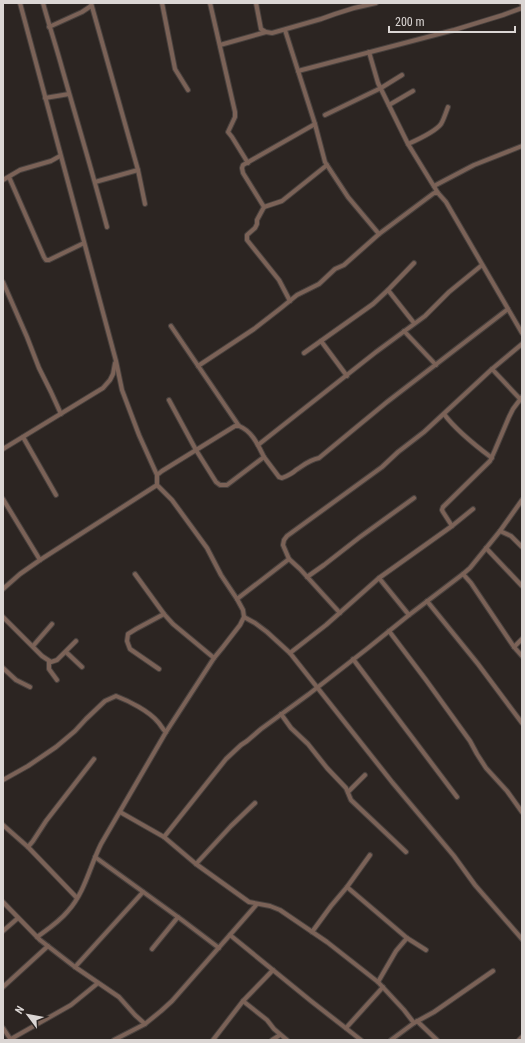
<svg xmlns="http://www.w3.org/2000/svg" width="525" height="1043" viewBox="0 0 525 1043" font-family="'Roboto Condensed',sans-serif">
<rect width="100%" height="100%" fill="#2c2522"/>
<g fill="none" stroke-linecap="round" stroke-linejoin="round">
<defs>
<g id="minor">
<polyline points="20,3 116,361 122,390 139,435 157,475"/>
<path d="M43 3C49 25 56 46 62 68 77 121 93 174 107 227"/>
<polyline points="91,3 138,170 145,204"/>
<polyline points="162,3 175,69 188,90"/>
<polyline points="210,3 235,112 235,117 228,132 232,137 248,163"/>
<polyline points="256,3 261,29 266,32 272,33 321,19 335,14 354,8 376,3"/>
<polyline points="521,3 522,4"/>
<polyline points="49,27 82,12 91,6"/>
<polyline points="285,30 315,124 325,162 348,197 379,234"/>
<polyline points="220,45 266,32"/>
<polyline points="369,52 378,83 408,144 438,193"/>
<polyline points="298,71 454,30 503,15 522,8"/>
<polyline points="45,98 69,94"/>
<polyline points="389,105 413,91"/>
<polyline points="325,115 381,88 402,75"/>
<path d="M408 144C417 140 435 132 441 124 444 119 446 112 448 107"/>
<polyline points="9,177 44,257 46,260 49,260 84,243"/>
<polyline points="3,180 20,170 51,161 60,156"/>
<polyline points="95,182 138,170"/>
<polyline points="434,186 474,165 522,146"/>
<polyline points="264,207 282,201 327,165"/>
<polyline points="3,282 27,337 39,368 51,392 61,414"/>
<polyline points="388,290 414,323"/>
<polyline points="290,301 279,280 247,240 247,235 255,228 257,224 257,220 264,207 243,173 242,168 243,165 315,124"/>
<polyline points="404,331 436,365"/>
<polyline points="321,341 347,376"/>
<polyline points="304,353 373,304 388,290 414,263"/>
<polyline points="198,366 254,329 281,308 297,295 319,284 335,269 344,265 379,234 434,193 438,193 446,202 522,333"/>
<polyline points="492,369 522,401"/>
<path d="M169 400 196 450 216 482 220 485H227L264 457C258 445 252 431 239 426L171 326"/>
<path d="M444 414C455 429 476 446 492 458"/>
<polyline points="23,437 56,495"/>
<polyline points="258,445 376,352 425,316 449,292 482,265"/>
<polyline points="3,449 103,388 110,380 113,374 115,363"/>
<path d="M264 457 279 477 282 478C287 476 292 474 296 470 304 465 309 460 319 458L387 402 508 309"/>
<polyline points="3,499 40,560 20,574 3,589"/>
<polyline points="452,526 443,512 442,510 443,507 490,461 495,450 509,417 513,409 522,397"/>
<polyline points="500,531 511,536 522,547"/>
<polyline points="486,548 522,586"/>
<polyline points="40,560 157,485 157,475 162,471 235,426 239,426"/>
<polyline points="135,574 164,614 173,624 214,658 223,647 240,625 244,617 243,610 237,599 221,575 207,548 172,500 157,485"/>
<polyline points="463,574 471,583 514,647 522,656"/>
<polyline points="307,577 324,565 360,537 414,498"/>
<polyline points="379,578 409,615"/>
<polyline points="237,599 289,559"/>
<polyline points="427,601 478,664 522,723"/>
<polyline points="340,613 300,569 289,559 283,545 284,540 287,536 382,467 398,452 424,432 492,369 522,344"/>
<polyline points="3,617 42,656 51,662 57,660 76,641"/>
<polyline points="244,617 255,623 267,632 290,653 392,782 454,856 475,885 522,939"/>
<polyline points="389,631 426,680 470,741 477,754 486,768 507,791 522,812"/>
<polyline points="33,646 52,624"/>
<polyline points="514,647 522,639"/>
<polyline points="66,652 82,667"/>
<polyline points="290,653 326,625 379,578 452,526 473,509"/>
<polyline points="353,659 457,797"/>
<polyline points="49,661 49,669 57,680"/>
<polyline points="3,668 16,680 30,687"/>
<polyline points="159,669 130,649 127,641 128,634 136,629 164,614"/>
<polyline points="281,714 291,728 308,744 327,768 346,788 351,800 406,852"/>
<path d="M3 780 28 766 56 747 75 731 86 719 105 701 116 696C129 701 149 711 158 722 161 725 162 729 166 732"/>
<polyline points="348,792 365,775"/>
<polyline points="120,812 164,837 196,864 249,902 270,906 280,910 327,942 378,982 404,1010 414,1023 391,1040"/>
<polyline points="3,825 28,847 77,898"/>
<polyline points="164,837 226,759 241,745 247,741 261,729 309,694 368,648 409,615 463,574 470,568 500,531 522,500"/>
<polyline points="28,847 33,841 46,821 94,759"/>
<polyline points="95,857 182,920 219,948"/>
<polyline points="196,864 231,826 255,803"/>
<polyline points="347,887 407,938 426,950"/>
<polyline points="3,902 40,940 75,967 119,997 135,1015 145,1024"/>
<polyline points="3,931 18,918"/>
<polyline points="312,932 331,906 347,887 370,855"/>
<polyline points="230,935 311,1001 361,1040"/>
<path d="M37 937C48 929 59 922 68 911 85 892 90 866 101 844L166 732 214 658"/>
<polyline points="152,949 178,917"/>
<polyline points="75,967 143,892"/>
<polyline points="378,982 396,951 407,938"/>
<polyline points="3,987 48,946"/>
<polyline points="243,1001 267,1020 274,1029 287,1040"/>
<polyline points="417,1021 437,1040"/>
<polyline points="414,1023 434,1012 493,971"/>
<polyline points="3,1028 11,1040"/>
<polyline points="346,1028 383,987"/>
<polyline points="11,1039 71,1005 98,983"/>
<polyline points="114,1040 145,1024 161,1011 172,1001 257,904"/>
<polyline points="213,1040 243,1001 273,970"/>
<polyline points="272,1040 280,1035"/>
<polyline points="519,1040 522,1037"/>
</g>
</defs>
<!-- minor casing -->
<use href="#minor" stroke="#48413e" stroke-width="6"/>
<!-- minor -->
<use href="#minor" stroke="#7b6257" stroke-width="4"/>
</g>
<!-- border -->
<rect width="525" height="1043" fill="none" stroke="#dbd6d4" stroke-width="8"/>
<!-- north arrow -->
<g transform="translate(28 1015) rotate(302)" stroke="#2c2522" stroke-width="3" paint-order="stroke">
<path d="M0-3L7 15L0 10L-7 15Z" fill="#dbd6d4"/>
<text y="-6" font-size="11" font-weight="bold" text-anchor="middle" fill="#dbd6d4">N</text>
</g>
<!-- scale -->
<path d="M389 26v6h126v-6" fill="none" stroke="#dbd6d4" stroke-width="2"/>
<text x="395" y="26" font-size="12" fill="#dbd6d4" stroke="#2c2522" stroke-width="3" paint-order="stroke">200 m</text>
</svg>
